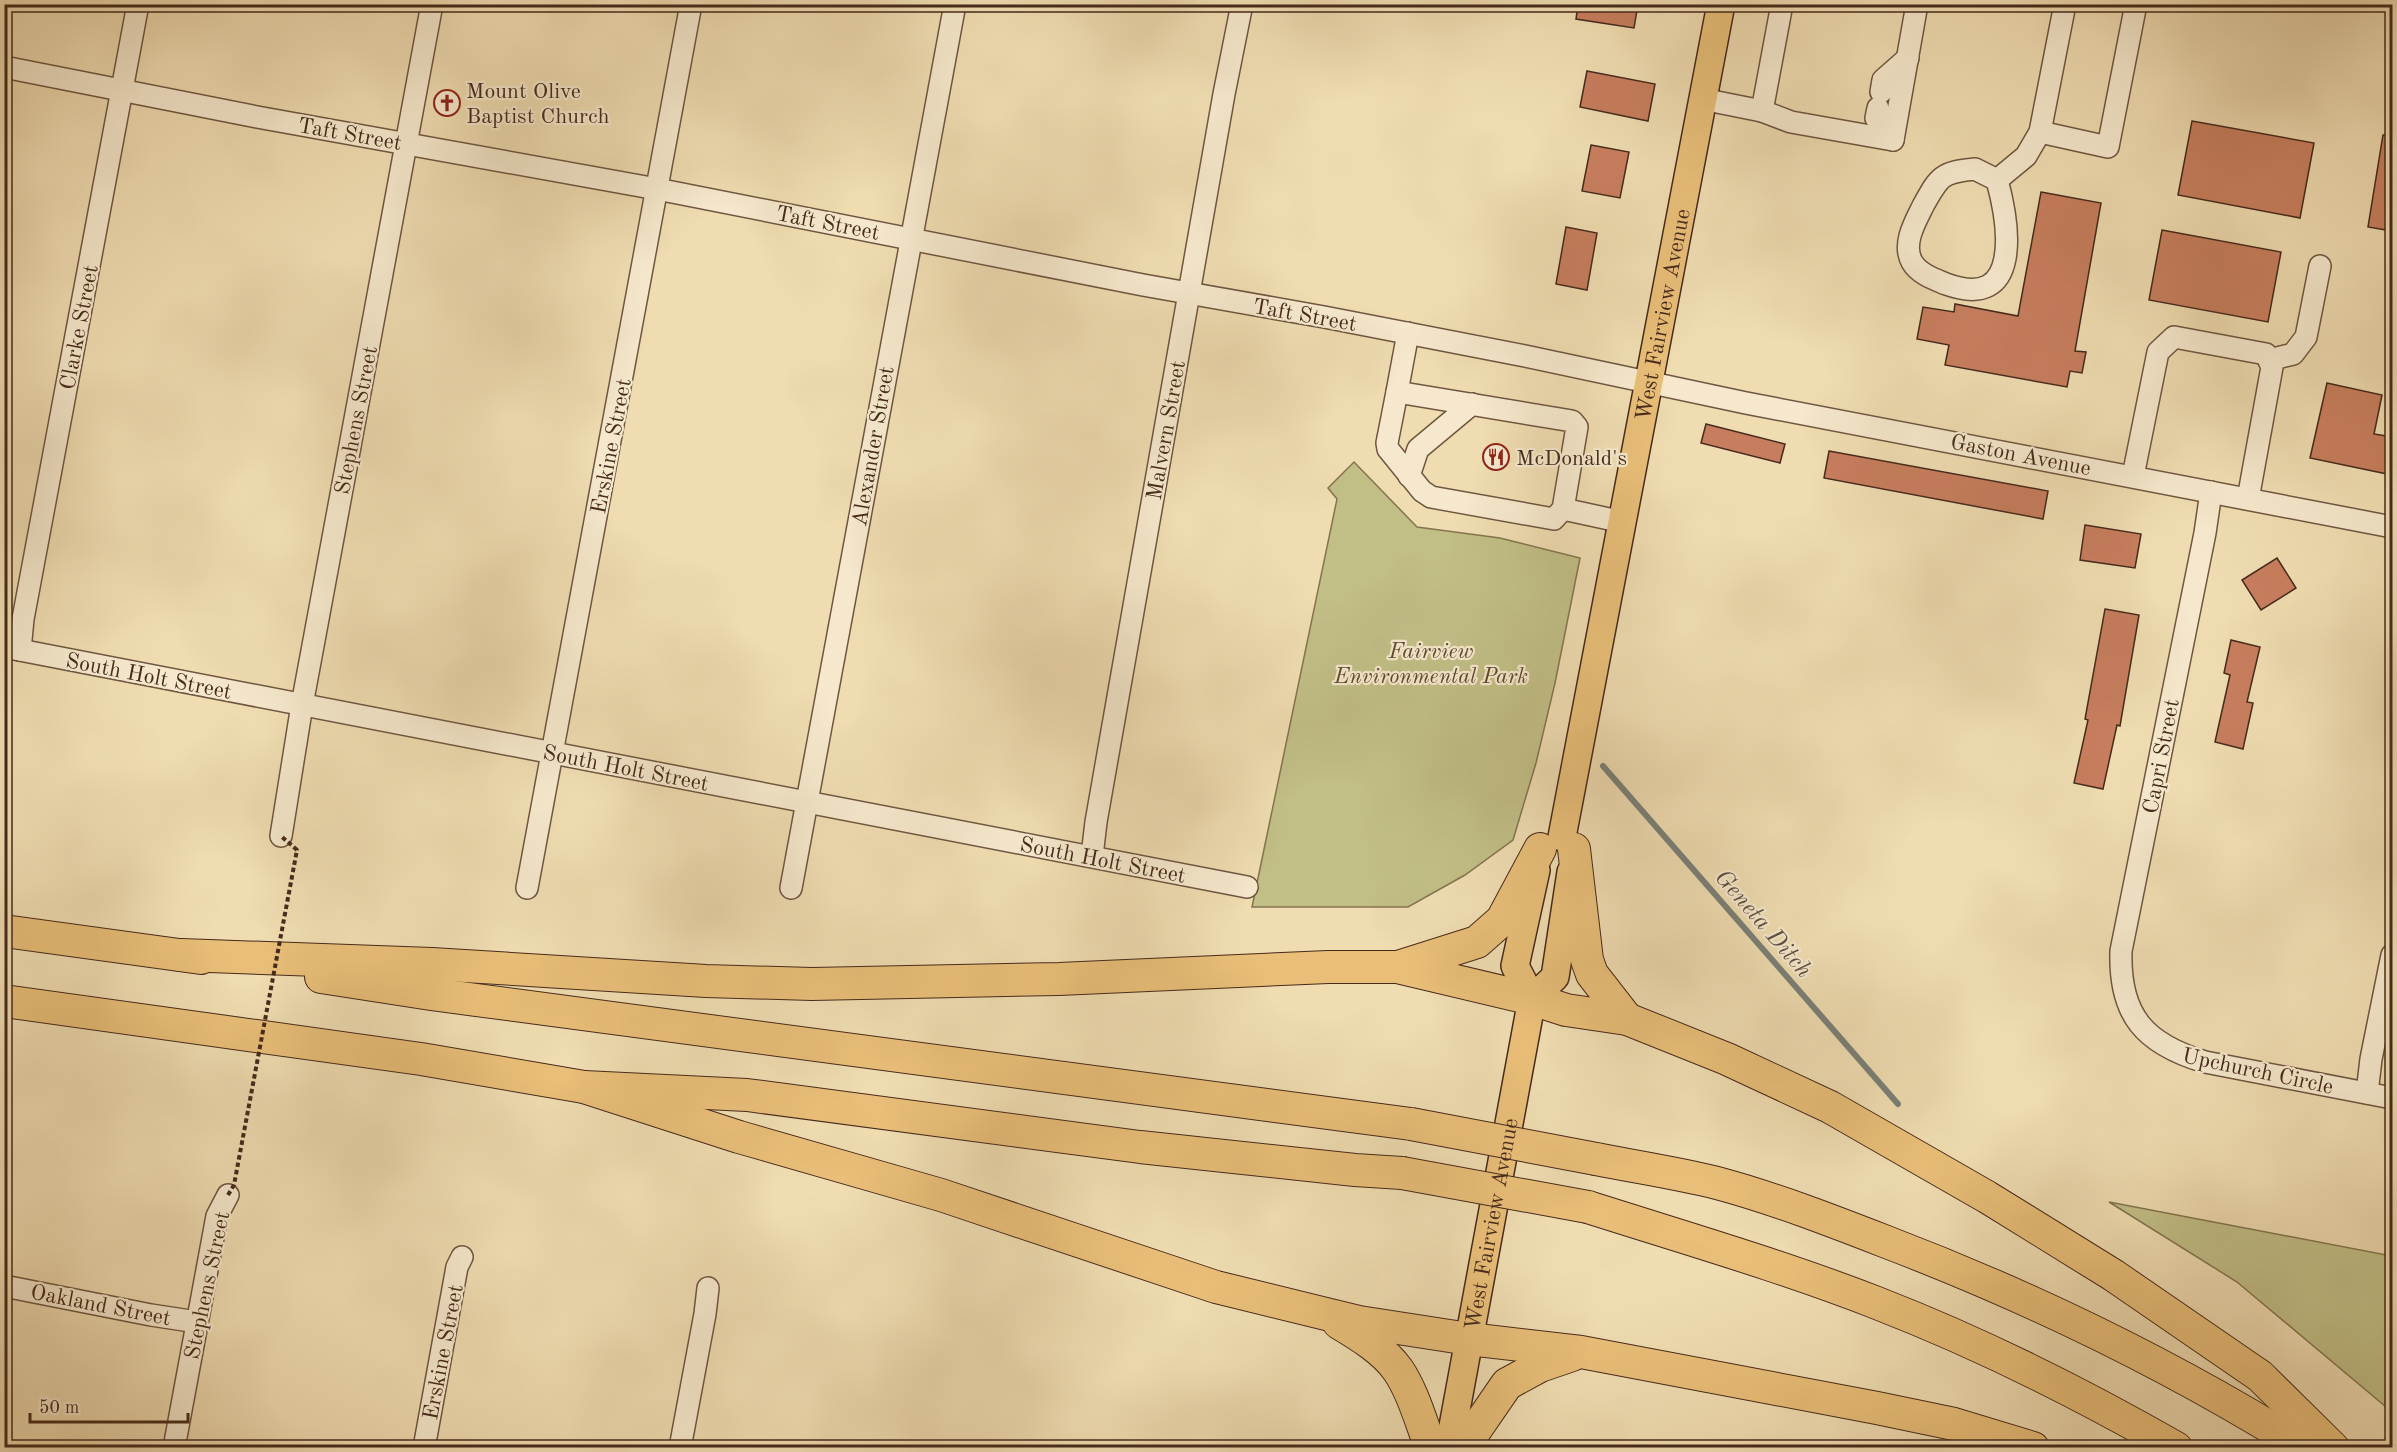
<svg xmlns="http://www.w3.org/2000/svg" width="2397" height="1452" viewBox="0 0 2397 1452" font-family="'Old Standard TT',serif">
<rect width="100%" height="100%" fill="#efdcb1"/>
<filter id="stains"><feTurbulence type="fractalNoise" baseFrequency=".00333" numOctaves="4"/><feColorMatrix values="0 0 0 0 .2 0 0 0 0 .09 0 0 0 0 .02 0 0 0 .5 -.17"/></filter>
<radialGradient id="worn" r=".72"><stop offset=".6" stop-color="#630" stop-opacity="0"/><stop offset="1" stop-color="#630" stop-opacity=".3"/></radialGradient>
<!-- green -->
<g fill="#c1be86" stroke="#847450" stroke-width="1.5">
<polygon points="1354,462 1417,527 1500,538 1580,558 1555,683 1536,763 1513,840 1465,875 1408,907 1252,907 1337,499 1328,488"/>
<polygon points="2109,1202 2392,1256 2392,1412 2237,1282"/>
</g>
<g fill="none" stroke-linecap="round" stroke-linejoin="round">
<!-- stream -->
<polyline stroke="#7a8077" stroke-width="6" points="1603,766 1898,1104"/>
</g>
<!-- building -->
<g fill="#c77e5e" stroke="#462a1b" stroke-width="1.5">
<polygon points="1578,4 1638,4 1634,28 1576,19"/>
<polygon points="1587,71 1655,84 1648,121 1580,107"/>
<polygon points="2192,121 2314,143 2300,218 2178,195"/>
<polygon points="2383,135 2392,135 2392,231 2368,227"/>
<polygon points="1591,145 1629,152 1620,198 1582,191"/>
<polygon points="2041,192 2101,203 2075,351 2086,352 2082,373 2070,371 2067,387 1945,365 1949,345 1917,339 1923,307 1954,312 1955,304 2018,316"/>
<polygon points="1566,227 1597,233 1587,290 1556,284"/>
<polygon points="2162,230 2281,252 2268,322 2149,300"/>
<polygon points="2327,383 2382,395 2374,434 2392,437 2392,475 2310,458"/>
<polygon points="1706,424 1785,444 1780,463 1701,443"/>
<polygon points="1829,451 2048,491 2043,519 1824,478"/>
<polygon points="2085,525 2141,534 2135,568 2080,560"/>
<polygon points="2277,558 2296,588 2261,610 2242,580"/>
<polygon points="2105,609 2139,615 2120,726 2117,725 2103,789 2074,783 2088,720 2085,719"/>
<polygon points="2231,640 2260,647 2247,702 2253,703 2243,749 2215,742 2230,675 2224,673"/>
</g>
<g fill="none" stroke-linecap="round" stroke-linejoin="round">
<defs>
<g id="minor">
<polyline points="4,67 257,117 657,189 1143,285 1324,317 1525,356 1746,403 2392,527"/>
<polyline points="1881,92 1883,80 1908,58"/>
<polyline points="1702,99 1762,111 1782,4"/>
<polyline points="1878,108 1876,118 1893,140"/>
<polyline points="1762,111 1791,122 1893,140 1917,4"/>
<polyline points="2040,132 2108,147 2136,4"/>
<path d="M1975 169 1997 180C2009 224 2023 312 1946 284 1934 279 1919 274 1912 262 1902 244 1915 222 1923 206 1939 177 1941 172 1975 169Z"/>
<polyline points="1997,180 2026,156 2040,132 2065,4"/>
<polyline points="2269,360 2293,354 2306,337 2320,266"/>
<polygon points="1397,392 1572,421 1577,427 1563,509 1554,519 1431,497 1422,491 1388,449 1387,443"/>
<polyline points="1397,392 1408,333"/>
<polyline points="1409,476 1418,449 1472,404"/>
<polyline points="2133,476 2158,352 2174,337 2266,354 2272,367 2248,499"/>
<path d="M2211 492 2205 533 2121 951C2119 1016 2145 1044 2205 1062L2392 1098"/>
<polyline points="1563,509 1623,522"/>
<polyline points="4,647 1247,887"/>
<polyline points="20,650 23,619 138,4"/>
<polyline points="281,836 302,705 432,4"/>
<polyline points="1092,856 1096,822 1224,94 1242,4"/>
<polyline points="527,888 691,4"/>
<polyline points="791,888 955,4"/>
<polyline points="2367,1093 2371,1059 2392,955"/>
<polyline points="4,1286 151,1315 197,1322"/>
<polyline points="174,1448 217,1216 228,1195"/>
<polyline points="424,1448 457,1267 462,1257"/>
<polyline points="680,1448 705,1314 708,1288"/>
</g>
<g id="major">
<path id="s1" d="M1562 837 1721 4"/>
<polyline points="1532,999 1515,966 1536,870"/>
<path id="s2" d="M1449 1448 1532 999 1555 977 1571 872"/>
</g>
<g id="highway">
<polyline points="1574,849 1587,960 1592,974 1627,1019"/>
<polyline points="4,931 201,958"/>
<polyline points="181,955 432,964 706,981 812,984 1059,979 1328,967 1397,967 1532,999 1566,1010 1627,1019 1727,1059 1830,1107 1987,1197 2113,1275 2260,1376 2333,1448"/>
<polyline points="1398,967 1477,942 1502,920 1540,849"/>
<polyline points="321,977 431,994 1411,1124"/>
<polyline points="4,1001 421,1059 584,1087 747,1095 1140,1147 1355,1170 1402,1173"/>
<polyline points="584,1087 739,1137 941,1195 1216,1287 1326,1314 1359,1322 1469,1339 1581,1352 1877,1408 1954,1424 2033,1448"/>
<path d="M1596 1159C1636 1167 1677 1173 1717 1183 1773 1198 1830 1220 1884 1241 2031 1297 2171 1365 2304 1448"/>
<path d="M1588 1207C1685 1238 1782 1266 1877 1303 1980 1343 2080 1393 2176 1448"/>
<path d="M1339 1323C1359 1335 1384 1350 1398 1370 1413 1392 1421 1422 1431 1448"/>
<polyline points="1463,1448 1507,1384 1540,1366 1572,1355"/>
</g>
</defs>
<!-- minor casing -->
<use href="#minor" stroke="#705640" stroke-width="24"/>
<!-- major casing -->
<use href="#major" stroke="#462a1b" stroke-width="30"/>
<!-- highway casing -->
<use href="#highway" stroke="#462a1b" stroke-width="34"/>
<!-- minor -->
<use href="#minor" stroke="#f5e8cc" stroke-width="21"/>
<!-- major -->
<use href="#major" stroke="#e8be78" stroke-width="27"/>
<!-- highway -->
<use href="#highway" stroke="#e8be78" stroke-width="32"/>
<defs>
<g id="highway-bridge">
<polyline points="1411,1124 1596,1159"/>
<polyline points="1402,1173 1588,1207"/>
</g>
</defs>
<!-- highway-bridge casing -->
<use href="#highway-bridge" stroke="#462a1b" stroke-width="34" stroke-linecap="butt"/>
<!-- path-bridge -->
<polyline stroke="#462a1b" stroke-width="4" stroke-dasharray="4.5 3" stroke-linecap="butt" points="228,1195 234,1185 297,850 281,836"/>
<!-- highway-bridge -->
<use href="#highway-bridge" stroke="#e8be78" stroke-width="32"/>
</g>
<!-- icons -->
<defs>
<symbol id="church-ring" viewBox="-11 -11 22 22"><circle r="9.5" fill="#f5e8cc" stroke="#8f2418" stroke-width="1.5"/><path d="M-1.2-6h2.4v3.5h3.3v2.4h-3.3V6h-2.4V-.1h-3.3v-2.4h3.3Z" fill="#8f2418"/></symbol>
<symbol id="restaurant-ring" viewBox="-11 -11 22 22"><circle r="9.5" fill="#f5e8cc" stroke="#8f2418" stroke-width="1.5"/><path d="M-5-6h1v4h1v-4h1v4h1v-4h1v5L-1.5 .5V6h-2V.5L-5-1ZM5-6V6H3V1.5H1.5Q1.5-4 5-6Z" fill="#8f2418"/></symbol>
</defs>
<g fill-rule="evenodd">
<use href="#church-ring" x="432" y="88" width="30" height="30"/>
<use href="#restaurant-ring" x="1481" y="442" width="30" height="30"/>
</g>
<g text-anchor="middle" stroke-width="4.5" stroke-linejoin="round" paint-order="stroke">
<!-- poi labels -->
<g font-size="22" fill="#462a1b" stroke="#f5e8cc" text-anchor="start">
<text x="466" y="98">Mount Olive<tspan x="466" dy="25">Baptist Church</tspan></text>
<text x="1516" y="465">McDonald's</text>
</g>
<!-- street labels -->
<g font-size="22" fill="#462a1b" stroke="#f5e8cc">
<text transform="translate(350 133) rotate(10)" y="8">Taft Street</text>
<text transform="translate(828 222) rotate(11)" y="8">Taft Street</text>
<text transform="translate(1305 314) rotate(10)" y="8">Taft Street</text>
<text dy="8" stroke="none"><textPath href="#s1" startOffset="532">West Fairview Avenue</textPath></text>
<text transform="translate(78 327) rotate(-79)" y="8">Clarke Street</text>
<text transform="translate(355 420) rotate(-79)" y="8">Stephens Street</text>
<text transform="translate(1165 430) rotate(-80)" y="8">Malvern Street</text>
<text transform="translate(610 446) rotate(-79)" y="8">Erskine Street</text>
<text transform="translate(872 446) rotate(-80)" y="8">Alexander Street</text>
<text transform="translate(2021 454) rotate(11)" y="8">Gaston Avenue</text>
<text transform="translate(149 675) rotate(11)" y="8">South Holt Street</text>
<text transform="translate(2160 756) rotate(-79)" y="8">Capri Street</text>
<text transform="translate(626 767) rotate(11)" y="8">South Holt Street</text>
<text transform="translate(1103 859) rotate(11)" y="8">South Holt Street</text>
<text transform="translate(2258 1070) rotate(12)" y="8">Upchurch Circle</text>
<text dy="8" stroke="none"><textPath href="#s2" startOffset="228">West Fairview Avenue</textPath></text>
<text transform="translate(206 1285) rotate(-78)" y="8">Stephens Street</text>
<text transform="translate(101 1304) rotate(11)" y="8">Oakland Street</text>
<text transform="translate(442 1352) rotate(-79)" y="8">Erskine Street</text>
</g>
<!-- park labels -->
<g font-size="22" font-style="italic" fill="#5f4830" stroke="#f5e8cc">
<text x="1431" y="658">Fairview<tspan x="1431" dy="25">Environmental Park</tspan></text>
</g>
<!-- water labels -->
<g font-size="24" font-style="italic" fill="#5c4e41" stroke="#f5e8cc">
<text transform="translate(1764 923) rotate(49)" y="8">Geneta Ditch</text>
</g>
</g>
<!-- margin -->
<rect width="2397" height="1452" fill="none" stroke="#efdcb1" stroke-width="24"/>
<rect x="6" y="6" width="2385" height="1440" fill="none" stroke="#462a1b" stroke-width="3"/>
<rect x="12" y="12" width="2373" height="1428" fill="none" stroke="#462a1b" stroke-width="1.5"/>
<!-- scale -->
<path d="M30 1413v9h158v-9" fill="none" stroke="#462a1b" stroke-width="3"/>
<text x="39" y="1413" font-size="18" fill="#462a1b" stroke="#f5e8cc" stroke-width="4.5" paint-order="stroke">50 m</text>
<rect width="100%" height="100%" filter="url(#stains)"/>
<rect width="100%" height="100%" fill="url(#worn)"/>
</svg>
